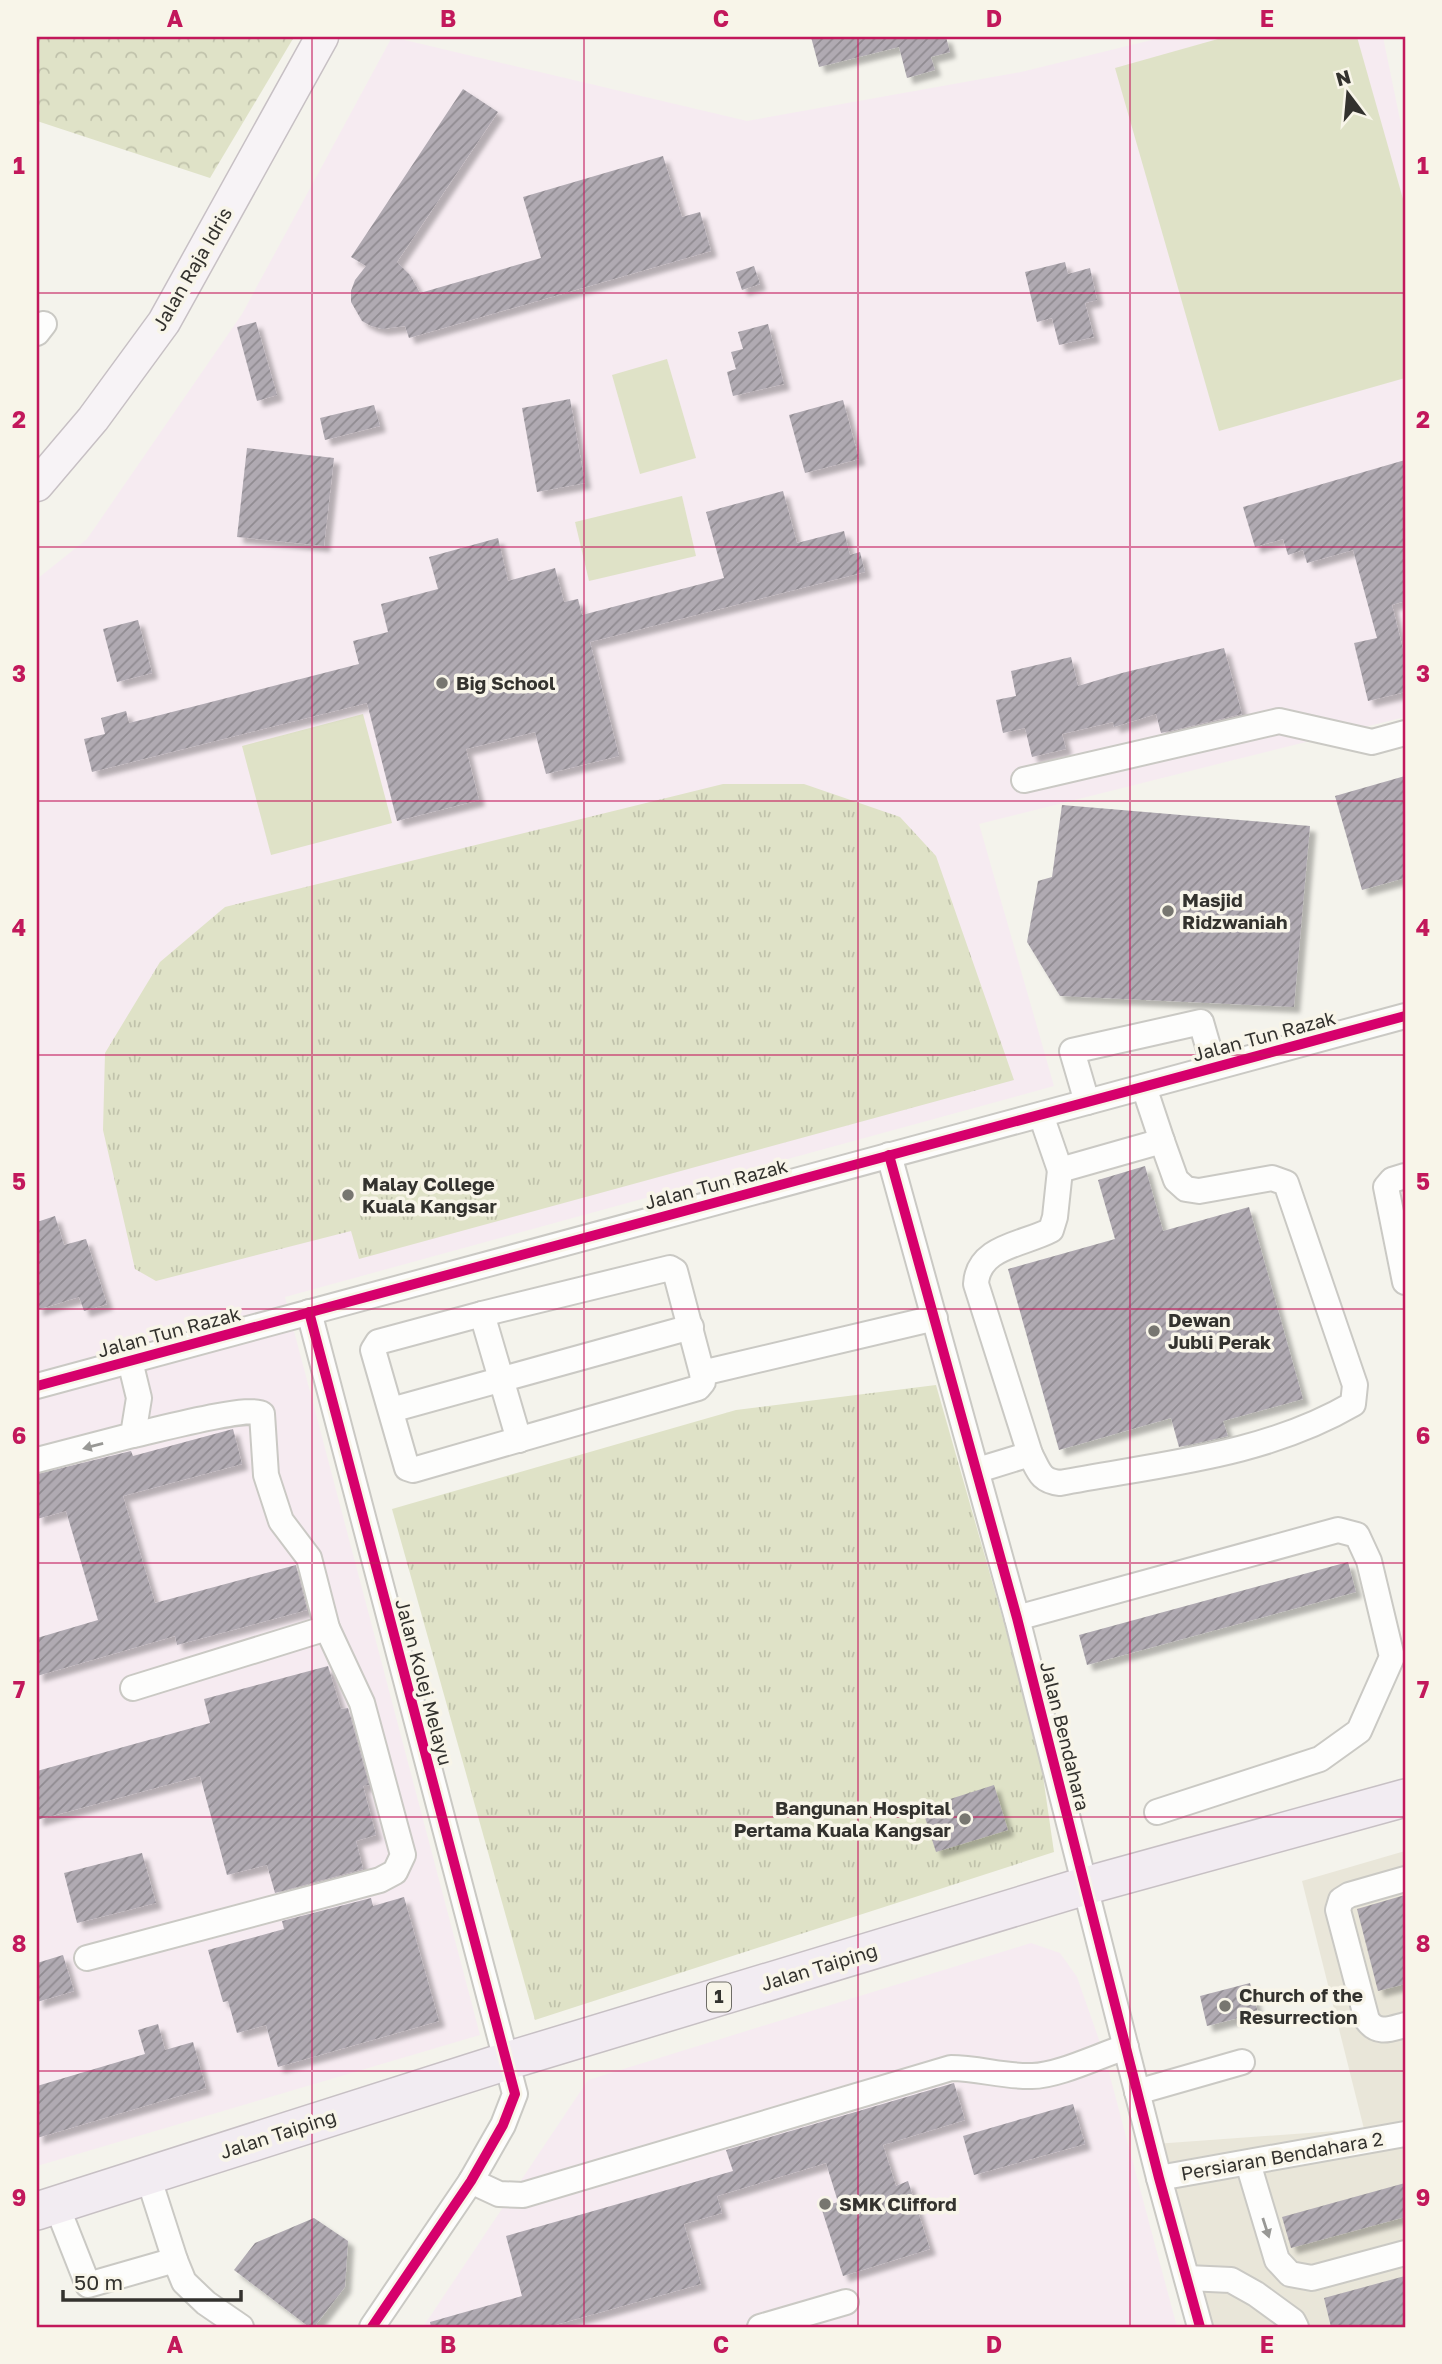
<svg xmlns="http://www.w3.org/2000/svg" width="1442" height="2364" viewBox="0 0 1442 2364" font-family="'Golos Text',sans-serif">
<defs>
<pattern id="grass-tufts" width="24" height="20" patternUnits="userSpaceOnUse" patternTransform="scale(1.75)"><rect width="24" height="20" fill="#dfe2c7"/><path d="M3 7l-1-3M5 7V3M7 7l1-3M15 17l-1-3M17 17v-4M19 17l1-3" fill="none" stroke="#c0c2ab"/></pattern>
<pattern id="forest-crowns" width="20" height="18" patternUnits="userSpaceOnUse" patternTransform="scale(1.75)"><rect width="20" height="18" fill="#dfe2c7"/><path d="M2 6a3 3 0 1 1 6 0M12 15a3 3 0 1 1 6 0" fill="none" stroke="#c0c2ab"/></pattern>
<pattern id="building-hatch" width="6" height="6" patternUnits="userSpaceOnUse" patternTransform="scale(1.75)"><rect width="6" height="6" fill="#b0aab2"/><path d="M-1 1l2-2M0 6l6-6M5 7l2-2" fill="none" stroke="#908b91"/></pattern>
<filter id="shadow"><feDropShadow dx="6" dy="6" stdDeviation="2" flood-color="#0004"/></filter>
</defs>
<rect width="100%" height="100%" fill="#f4f3ec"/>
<!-- built -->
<polygon fill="#e9e6d9" points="1405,1851 1405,2327 1189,2327 1141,2145 1364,2129 1302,1881"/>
<!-- education -->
<g fill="#f6ebf1">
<polygon points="392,37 747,121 1021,72 1164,37 1383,37 1405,144 1405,717 979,824 1054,1086 285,1297 480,2035 37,2166 37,579 87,539 242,314"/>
<polygon points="1031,1943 1060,1953 1077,1977 1104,2054 1177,2327 423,2327 588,2080"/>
</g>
<!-- grass -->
<g fill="url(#grass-tufts)">
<polygon points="723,784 804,784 900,817 936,856 1014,1080 359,1259 351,1231 156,1281 135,1269 103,1130 105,1053 160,962 225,907"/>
<polygon points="936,1385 1038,1742 1054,1852 535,2020 392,1509 736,1410"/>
</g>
<!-- forest -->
<polygon fill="url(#forest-crowns)" points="37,37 294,37 210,178 37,121"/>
<!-- pitch -->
<g fill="#dfe2c7">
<polygon points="1225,37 1357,37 1405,206 1405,378 1219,431 1115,68"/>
<polygon points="667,359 696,458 640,474 612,375"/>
<polygon points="682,496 696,556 589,581 575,522"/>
<polygon points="363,714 392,823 271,855 242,746"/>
</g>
<!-- building -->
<g fill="url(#building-hatch)" filter="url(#shadow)">
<polygon points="811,37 946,37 950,52 931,57 935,70 907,78 899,47 819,67"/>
<polygon points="463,89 498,112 397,262 410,275 420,293 541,258 523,197 663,156 682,217 700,212 711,251 409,338 405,326 382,329 371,326 362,321 351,302 351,291 355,280 366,266 351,257"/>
<polygon points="1065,262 1068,274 1090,268 1097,300 1085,303 1094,337 1059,345 1052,318 1037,322 1025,272"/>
<polygon points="754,266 760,284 742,290 736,272"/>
<polygon points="256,322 277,395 257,401 237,327"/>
<polygon points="768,324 784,384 733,396 727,372 736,369 731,352 743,349 738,332"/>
<polygon points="570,399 585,483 537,492 522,408"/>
<polygon points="843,400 859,459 805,473 789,415"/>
<polygon points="374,405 380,426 325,440 320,418"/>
<polygon points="247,448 334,458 324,546 237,537"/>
<polygon points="1405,460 1405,601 1392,605 1405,657 1405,692 1368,701 1354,643 1377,638 1353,550 1307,563 1303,550 1288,555 1283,539 1255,547 1243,507"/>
<polygon points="783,491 797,543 844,531 850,555 860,552 865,572 590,642 619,756 546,774 535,732 466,749 479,800 397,821 367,703 92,772 84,739 105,734 101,718 126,711 129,723 359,664 353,641 388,632 381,604 438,589 429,557 498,538 508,581 555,568 564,602 578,599 582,615 724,578 706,512"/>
<polygon points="138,620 152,673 117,682 103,629"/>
<polygon points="1224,648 1242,714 1161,733 1156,714 1114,727 1113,722 1062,734 1066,749 1032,757 1025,728 1003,733 996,700 1016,696 1011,671 1071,657 1078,686 1122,673"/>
<polygon points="1405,776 1405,878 1362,890 1335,796"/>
<polygon points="1062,805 1310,826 1294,1007 1060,996 1027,942 1038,881 1052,877"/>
<polygon points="1145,1166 1163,1231 1249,1207 1303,1399 1223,1421 1228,1436 1207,1441 1179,1447 1171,1418 1059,1450 1008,1269 1115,1239 1098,1180"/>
<polygon points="55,1216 64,1245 86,1239 107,1304 84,1311 79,1297 37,1310 37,1222"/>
<polygon points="233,1429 242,1464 123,1496 155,1603 296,1565 307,1610 177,1645 175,1636 37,1676 37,1638 98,1620 66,1511 37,1519 37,1474 131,1451 133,1456"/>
<polygon points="1348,1562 1356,1592 1087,1665 1079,1635"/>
<polygon points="328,1666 341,1709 348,1708 369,1785 363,1786 376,1835 356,1841 363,1869 275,1893 267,1865 227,1875 200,1776 37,1820 37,1771 210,1723 204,1699"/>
<polygon points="994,1785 1008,1830 936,1852 922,1808"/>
<polygon points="142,1853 156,1903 77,1923 64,1873"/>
<polygon points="1405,1895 1405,1984 1378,1991 1357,1909"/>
<polygon points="404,1897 439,2021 278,2067 266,2025 237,2033 228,2001 223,2002 208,1950 284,1929 282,1921 371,1898 373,1906"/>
<polygon points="63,1955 74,1991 37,2002 37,1963"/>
<polygon points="1250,1983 1258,2013 1207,2026 1200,1996"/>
<polygon points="158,2024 165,2050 193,2042 206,2088 37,2138 37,2086 145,2054 138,2030"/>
<polygon points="954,2083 965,2120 883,2145 896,2186 908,2181 930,2249 843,2276 821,2207 838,2202 826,2163 717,2196 722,2213 684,2224 701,2284 548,2327 431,2327 430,2322 522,2296 506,2236 733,2171 726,2150"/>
<polygon points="1073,2104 1085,2144 974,2175 963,2136"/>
<polygon points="1405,2183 1405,2217 1291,2248 1282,2217"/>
<polygon points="314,2218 348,2241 345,2287 314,2327 309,2327 234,2270 255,2243"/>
<polygon points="1405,2276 1405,2327 1331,2327 1324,2298"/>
</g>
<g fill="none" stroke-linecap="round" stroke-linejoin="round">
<defs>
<g id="minor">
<polyline points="37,333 44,324"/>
<polyline points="1024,780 1279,721 1372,742 1405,733"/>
<polyline points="1087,1102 1072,1051 1201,1022 1214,1067"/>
<polyline points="1041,1115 1060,1170 1162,1141 1144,1087"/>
<polyline points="889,1155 1017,1618 1159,2178 1200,2327"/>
<polyline points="1405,1176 1392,1180 1386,1187 1405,1282"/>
<polyline points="309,1312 515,2094 503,2125 471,2181 372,2327"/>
<polyline points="482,1314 519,1440"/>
<polyline points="702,1373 675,1271 670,1268 482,1314 378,1342 373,1350 407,1468 413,1470 698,1388 703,1382 702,1373 935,1318"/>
<polyline points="37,1386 1405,1016"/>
<polyline points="391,1410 691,1327"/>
<path d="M1030 1454C1039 1471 1040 1481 1060 1483 1159 1464 1264 1456 1353 1404L1355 1385 1286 1183 1272 1178 1199 1191 1186 1189 1176 1180 1162 1141"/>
<polyline points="37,1460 133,1435 139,1398 130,1361"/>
<path d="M978 1470 1030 1454 976 1284C978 1246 1023 1245 1051 1230L1055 1217 1060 1170"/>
<polyline points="1017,1618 1338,1530 1357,1535 1369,1561 1392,1657 1359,1731 1320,1759 1157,1812"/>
<polyline points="133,1688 327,1628"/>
<path d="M1405 1879 1349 1895 1341 1900 1338 1910 1367 2020C1378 2035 1390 2029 1405 2025"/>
<path d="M87 1958 380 1880 395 1872 403 1855 362 1703 327 1628 309 1558 281 1521 266 1475 262 1414C249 1405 153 1431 133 1435"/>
<polyline points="1137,2092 1242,2062"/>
<polyline points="1248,2163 1277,2260 1290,2274 1312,2278 1405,2253"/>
<polyline points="1159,2178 1405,2134"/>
<path d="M471 2181 499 2194 523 2195 951 2068C978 2068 1005 2077 1032 2076 1058 2076 1100 2055 1126 2047"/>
<polyline points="56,2204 88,2285 175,2260 148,2176"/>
<polyline points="175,2260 184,2282 206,2303 241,2327"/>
<polyline points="1187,2278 1231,2280 1256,2294 1293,2321 1296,2327"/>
<polyline points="760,2327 846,2302"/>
</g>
<polyline id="major" points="37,485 93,419 164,322 322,37"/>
<polyline id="highway" points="37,2211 507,2061 1085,1886 1405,1798"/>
</defs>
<!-- minor casing -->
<use href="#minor" stroke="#cac9c4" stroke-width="28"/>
<!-- major casing -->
<use href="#major" stroke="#c7c0c4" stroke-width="35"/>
<!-- highway casing -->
<use href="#highway" stroke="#c7c0c4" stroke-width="40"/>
<!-- minor -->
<use href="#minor" stroke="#fdfdfc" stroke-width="24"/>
<!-- major -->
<use href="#major" stroke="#f7f3f6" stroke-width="32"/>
<!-- highway -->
<use href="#highway" stroke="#f2ecf2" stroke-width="37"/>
<defs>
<g id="cycleway">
<polyline points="889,1155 1017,1618 1159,2178 1200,2327"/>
<polyline points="309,1312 515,2094 503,2125 471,2181 372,2327"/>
<polyline points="37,1386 1405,1016"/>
</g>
</defs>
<!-- cycleway casing -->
<use href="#cycleway" stroke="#f8f5e9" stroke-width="15"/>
<!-- cycleway -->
<use href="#cycleway" stroke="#d6006c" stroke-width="10"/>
</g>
<!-- one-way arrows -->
<defs><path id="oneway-solid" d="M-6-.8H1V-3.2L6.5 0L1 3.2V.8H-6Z" transform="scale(1.75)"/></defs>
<g fill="#989895">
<use href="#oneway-solid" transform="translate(93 1446) rotate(165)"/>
<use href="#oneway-solid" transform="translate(1266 2228) rotate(72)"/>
</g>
<!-- grid -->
<path fill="none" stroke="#c2185b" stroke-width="2" stroke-opacity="0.55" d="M312 37V2327M584 37V2327M858 37V2327M1130 37V2327M37 293H1405M37 547H1405M37 801H1405M37 1055H1405M37 1309H1405M37 1563H1405M37 1817H1405M37 2071H1405"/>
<!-- markers -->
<g fill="#777670" stroke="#f8f5e9" stroke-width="2.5">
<circle cx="442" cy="683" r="7"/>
<circle cx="1168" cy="911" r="7"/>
<circle cx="348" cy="1195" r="7"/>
<circle cx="1154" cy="1331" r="7"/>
<circle cx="965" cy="1819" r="7"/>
<circle cx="1225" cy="2006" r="7"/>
<circle cx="825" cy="2204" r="7"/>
</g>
<g text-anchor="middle" stroke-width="7" stroke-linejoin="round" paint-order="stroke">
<!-- shield labels -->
<rect fill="#f8f5e9" stroke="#6e6c66" stroke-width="2" x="707" y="1982.5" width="24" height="29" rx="5"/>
<g font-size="18" font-weight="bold" fill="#33322e">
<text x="719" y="2003">1</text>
</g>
<!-- street labels -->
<g font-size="19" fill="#33322e" stroke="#f8f5e9">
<text transform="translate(192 269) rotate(-60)" y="7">Jalan Raja Idris</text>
<text transform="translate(1264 1036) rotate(-15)" y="7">Jalan Tun Razak</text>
<text transform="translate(716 1184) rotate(-15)" y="7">Jalan Tun Razak</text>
<text transform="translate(169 1332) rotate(-15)" y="7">Jalan Tun Razak</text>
<text transform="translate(424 1682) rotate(75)" y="7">Jalan Kolej Melayu</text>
<text transform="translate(1065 1736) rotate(76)" y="7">Jalan Bendahara</text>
<text transform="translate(819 1967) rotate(-17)" y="7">Jalan Taiping</text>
<text transform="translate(278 2134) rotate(-18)" y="7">Jalan Taiping</text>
<text transform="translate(1282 2156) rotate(-10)" y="7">Persiaran Bendahara 2</text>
</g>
<!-- poi labels -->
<g font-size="19" font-weight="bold" fill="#33322e" stroke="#f8f5e9" text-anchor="start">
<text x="456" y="690">Big School</text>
<text x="1182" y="907">Masjid<tspan x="1182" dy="22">Ridzwaniah</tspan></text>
<text x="362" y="1191">Malay College<tspan x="362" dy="22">Kuala Kangsar</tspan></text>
<text x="1168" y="1327">Dewan<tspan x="1168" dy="22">Jubli Perak</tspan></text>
<text x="951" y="1815" text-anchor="end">Bangunan Hospital<tspan x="951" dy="22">Pertama Kuala Kangsar</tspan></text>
<text x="1239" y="2002">Church of the<tspan x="1239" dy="22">Resurrection</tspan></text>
<text x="839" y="2211">SMK Clifford</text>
</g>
</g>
<!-- border -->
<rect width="1442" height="2364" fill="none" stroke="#f8f5e9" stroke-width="77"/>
<!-- north arrow -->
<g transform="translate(1348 94) rotate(344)" stroke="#f8f5e9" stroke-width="5" paint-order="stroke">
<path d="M0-5L12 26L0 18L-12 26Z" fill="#33322e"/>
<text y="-10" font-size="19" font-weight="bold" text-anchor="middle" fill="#33322e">N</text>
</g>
<!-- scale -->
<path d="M63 2290v10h178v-10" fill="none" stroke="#33322e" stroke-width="3.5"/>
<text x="74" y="2290" font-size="21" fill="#33322e" stroke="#f8f5e9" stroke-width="5" paint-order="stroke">50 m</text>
<rect x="38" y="38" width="1366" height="2288" fill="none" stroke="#c2185b" stroke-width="2.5"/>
<g font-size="23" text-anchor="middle" font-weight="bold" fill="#c2185b">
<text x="175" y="27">A</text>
<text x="448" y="27">B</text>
<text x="721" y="27">C</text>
<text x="994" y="27">D</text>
<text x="1267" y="27">E</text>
<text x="19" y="174">1</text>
<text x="1423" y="174">1</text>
<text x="19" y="428">2</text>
<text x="1423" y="428">2</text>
<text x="19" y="682">3</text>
<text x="1423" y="682">3</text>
<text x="19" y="936">4</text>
<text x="1423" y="936">4</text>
<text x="19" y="1190">5</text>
<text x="1423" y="1190">5</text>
<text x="19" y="1444">6</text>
<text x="1423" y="1444">6</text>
<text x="19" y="1698">7</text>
<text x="1423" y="1698">7</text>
<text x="19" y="1952">8</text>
<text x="1423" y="1952">8</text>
<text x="19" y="2206">9</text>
<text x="1423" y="2206">9</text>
<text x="175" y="2353">A</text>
<text x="448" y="2353">B</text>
<text x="721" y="2353">C</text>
<text x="994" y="2353">D</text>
<text x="1267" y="2353">E</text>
</g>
</svg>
